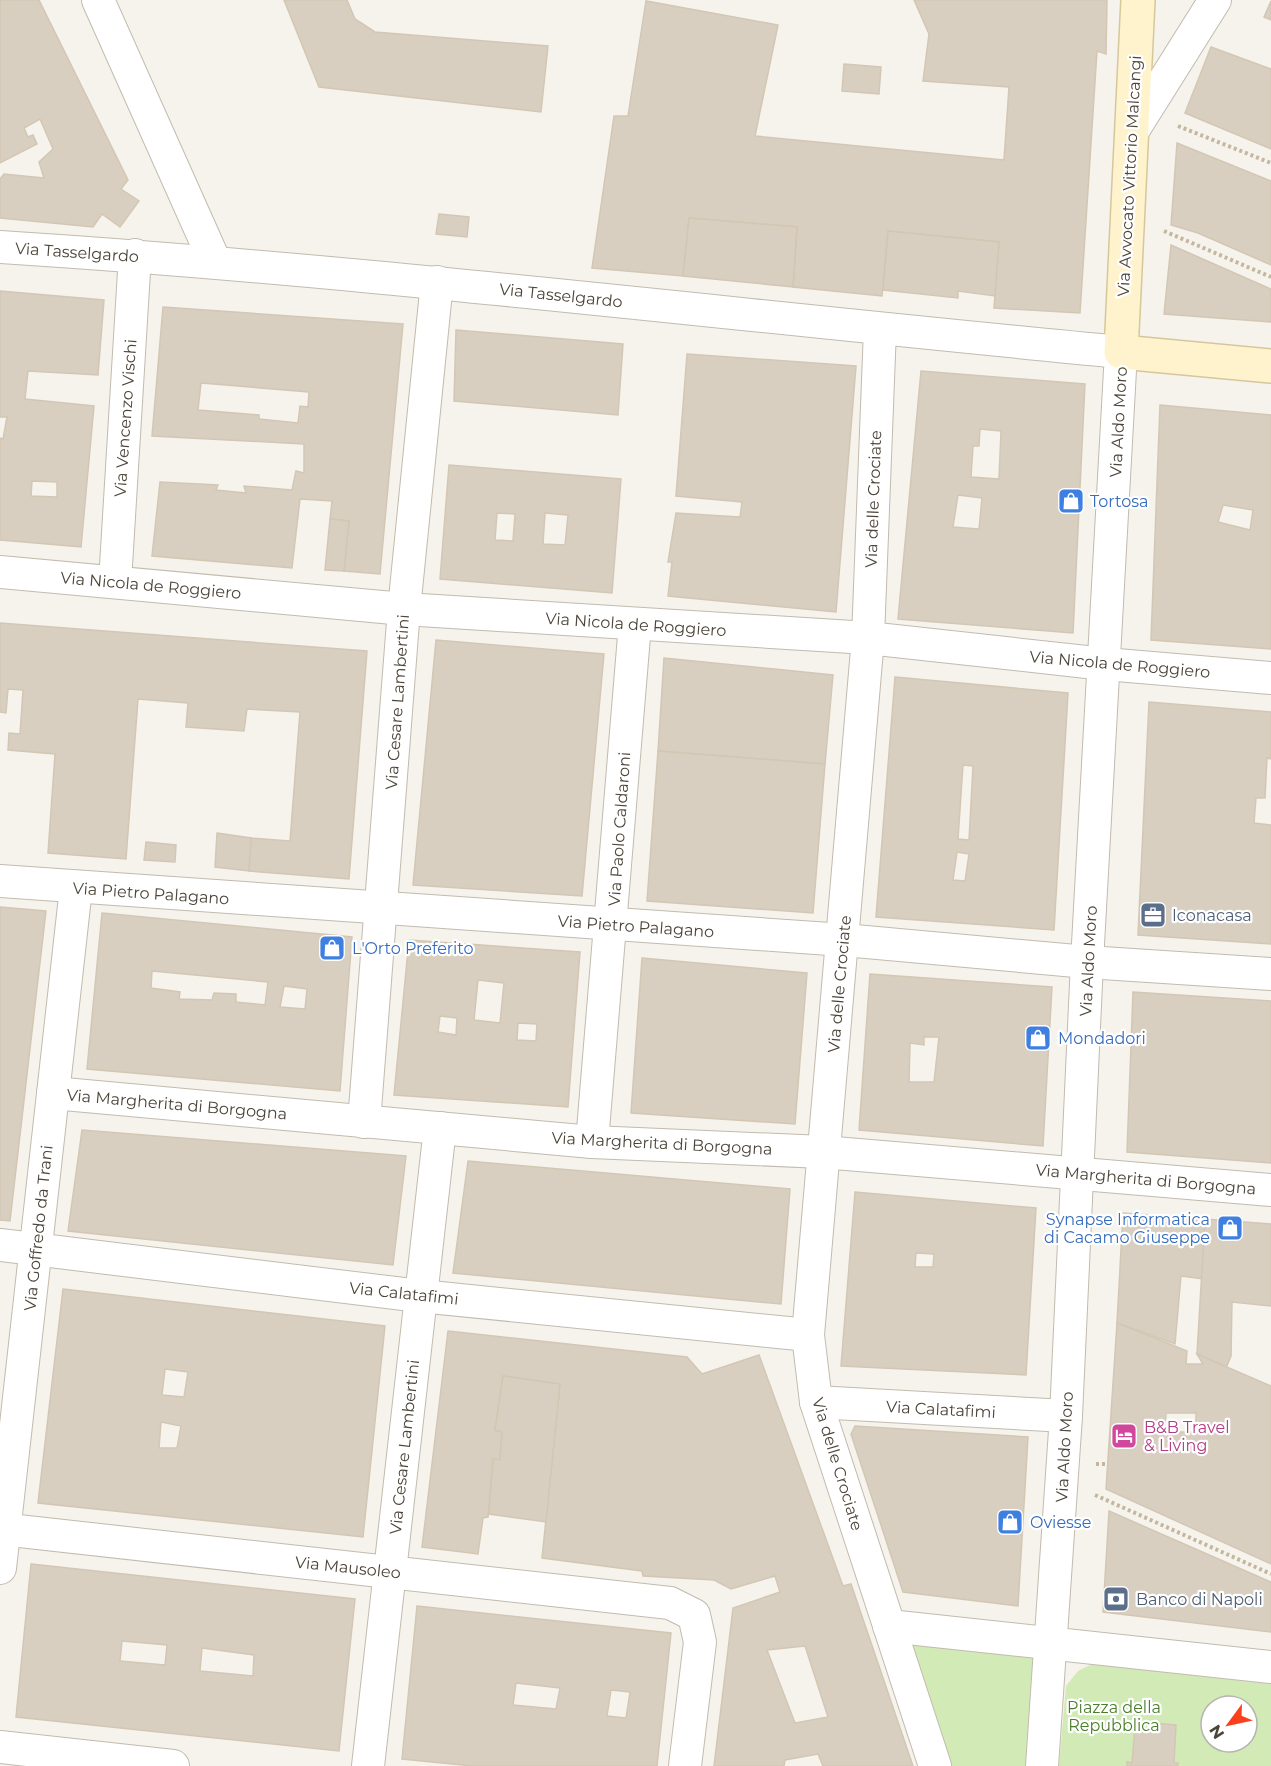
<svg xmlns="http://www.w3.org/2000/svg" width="1271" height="1766" viewBox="0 0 1271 1766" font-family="Montserrat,sans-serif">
<rect width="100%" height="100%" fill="#f6f3ec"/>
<!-- green -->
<g fill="#d2eab5" fill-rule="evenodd">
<polygon points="911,1640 1040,1653 1031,1766 952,1766"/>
<path d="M1092 1664 1271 1684V1766H1059L1066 1686 1078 1671ZM1211 1706H1247V1742H1211Z"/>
</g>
<!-- building -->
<g fill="#d8cfc1" stroke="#d3c7b4" stroke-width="1.5" fill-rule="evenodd">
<polygon points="0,0 39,0 128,180 121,189 139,201 120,227 102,214 93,227 0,218 0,179 4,174 44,178 39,162 53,149 40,119 24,128 28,137 33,135 37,144 0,163"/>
<polygon points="284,0 347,0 355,19 375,32 548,46 541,112 319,87"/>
<polygon points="914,0 1107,0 1106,54 1097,51 1080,313 994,308 999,242 888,231 882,296 793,287 797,227 689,218 683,276 592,268 614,116 628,116 646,1 778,25 755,136 1004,160 1009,87 923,81 929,34"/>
<polygon points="1271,1 1271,20 1264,17"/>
<polygon points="1211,47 1271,69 1271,149 1185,113"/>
<polygon points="844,64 881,67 879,94 842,91"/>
<polygon points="1177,143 1271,181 1271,265 1198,233 1171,225"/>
<polygon points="439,214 469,217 467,237 436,234"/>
<polygon points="689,218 797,227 793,287 683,276"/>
<polygon points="888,231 999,242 995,296 958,291 958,298 883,290"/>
<polygon points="1171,245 1271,289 1271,322 1164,314"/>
<path d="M0 291 104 300 98 375 28 371 25 399 94 406 81 547 0 540V438L3 439 7 417H0ZM32 481 57 482V497L31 496Z"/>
<path d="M163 307 403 324 380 574 344 571 349 521 330 519 332 501 300 499 292 568 152 556 160 482 218 485 216 490 246 493 244 486 292 490 296 471 304 473V444L152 436ZM201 383 309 392 308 407 300 406 298 423 259 419V415L198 410Z"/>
<polygon points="456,330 623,344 618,415 454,401"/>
<polygon points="687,354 856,366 836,612 668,596 672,562 668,562 676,513 740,517 742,502 676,496"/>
<path d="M921 371 1085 384 1073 633 898 619ZM980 429 1001 431 999 479 971 477 973 446H979ZM958 495 982 498 979 529 953 527Z"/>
<path d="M1160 405 1271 415V649L1151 640ZM1223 505 1253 510 1250 530 1218 522Z"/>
<path d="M449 465 621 479 612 593 440 579ZM497 513 515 514 513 541 495 540ZM545 513 568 515 565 545 543 544Z"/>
<polygon points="330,519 349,521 344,571 325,570"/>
<polygon points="0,623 367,651 349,879 249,871 251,838 290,841 300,712 247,709 244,731 186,727 188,703 138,699 126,859 48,853 55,754 8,750 9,733 20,734 23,690 8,689 6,713 0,712"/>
<polygon points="436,640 604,654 582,896 413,885"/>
<polygon points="664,658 833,675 825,764 658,751"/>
<path d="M895 677 1068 693 1054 930 876 917ZM963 765 973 766 969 840 958 839ZM957 852 969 854 965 881 953 880Z"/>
<polygon points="1149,702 1271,712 1271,759 1267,758 1265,798 1256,798 1254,823 1271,825 1271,944 1138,935"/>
<polygon points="658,751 825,764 813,913 647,901"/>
<polygon points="217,833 251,838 249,871 215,867"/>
<polygon points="146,842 176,845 175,862 144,860"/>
<polygon points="0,907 46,911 10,1221 0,1220"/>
<path d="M102 913 352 937 340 1091 87 1069ZM152 971 268 982 265 1005 236 1002V994L214 993 212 1000 179 999 180 992 151 988ZM284 986 307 989 305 1009 280 1007Z"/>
<path d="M409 940 580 952 568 1107 394 1095ZM478 980 504 983 500 1023 474 1020ZM440 1016 457 1018 456 1035 438 1032ZM518 1023 537 1024 536 1041 517 1040Z"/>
<polygon points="642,958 807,973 795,1124 631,1113"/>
<path d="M870 974 1052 987 1043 1146 859 1130ZM924 1037H939L934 1082H909L910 1043 924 1045Z"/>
<polygon points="1133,992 1271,1001 1271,1163 1127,1152"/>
<polygon points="82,1130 406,1156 393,1265 68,1231"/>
<polygon points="468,1161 790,1189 781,1304 453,1273"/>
<path d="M855 1192 1036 1208 1026 1375 841 1366ZM916 1253 934 1254 933 1267H915Z"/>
<polygon points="1123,1213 1205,1219 1203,1279 1181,1276 1175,1344 1117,1323"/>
<polygon points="1205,1219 1271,1224 1271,1306 1232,1302 1231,1356 1226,1368 1197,1354"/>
<path d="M63 1289 385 1326 363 1537 38 1503ZM165 1369 188 1372 184 1397 162 1395ZM161 1422 181 1426 177 1448H159Z"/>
<path d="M1117 1323 1187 1351 1186 1364H1203L1197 1354 1271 1386V1564L1106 1489ZM1166 1413H1196V1432H1165Z"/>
<path d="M448 1331 687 1357 702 1374 759 1355 843 1586 851 1584 913 1766H823L818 1754 785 1760 784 1766H714L733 1608 780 1592 775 1576 731 1589 714 1580 643 1576 642 1571 542 1558 560 1384 503 1376 495 1430 502 1432 500 1460 493 1459 488 1517 483 1518 478 1554 422 1547ZM805 1646 828 1717 795 1723 767 1650Z"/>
<polygon points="503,1376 560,1384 546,1522 489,1514 493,1459 500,1460 502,1432 495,1430"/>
<polygon points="855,1426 1028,1437 1018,1606 903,1592 851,1434"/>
<polygon points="1109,1511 1271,1582 1271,1632 1103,1612"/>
<path d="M31 1564 355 1599 339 1751 16 1717ZM122 1641 167 1645 165 1665 120 1661ZM202 1648 254 1655 253 1676 200 1671Z"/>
<path d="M417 1606 671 1633 657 1766H472L402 1759ZM516 1683 560 1688 556 1709 513 1705ZM611 1690 630 1692 626 1718 607 1716Z"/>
<polygon points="1153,1723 1176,1725 1174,1763 1178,1763 1178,1766 1127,1766 1127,1762 1132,1763 1135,1727 1153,1729"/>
</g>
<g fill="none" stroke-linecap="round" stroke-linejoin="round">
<defs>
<g id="street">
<polyline points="98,0 215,262"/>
<polyline points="1132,132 1215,0"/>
<path d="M0 247C375 271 748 317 1121 352L1087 962 1066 1416 1042 1766"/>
<polyline points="880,329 868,638 808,1335 816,1402 935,1766"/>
<polyline points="0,572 404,609 868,638 1105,664 1271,678"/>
<polyline points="115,582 135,255"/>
<polyline points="0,881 844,940 1087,962 1271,974"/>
<polyline points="53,1093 592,1142 823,1152 1271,1190"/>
<polyline points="364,1122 404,609 437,282"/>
<polyline points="592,1142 635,624"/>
<polyline points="0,1245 420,1296 808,1335"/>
<polyline points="816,1402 1066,1416"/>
<polyline points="0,1529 670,1603 694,1615 700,1642 685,1766"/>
<polyline points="0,1568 76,888"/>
<polyline points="889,1626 1271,1667"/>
<polyline points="0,1747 173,1766"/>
<polyline points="368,1766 440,1128"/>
</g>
<polyline id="secondary" points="1138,0 1121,352 1271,366"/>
</defs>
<!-- street casing -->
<use href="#street" stroke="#c2bbae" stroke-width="34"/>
<!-- secondary casing -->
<use href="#secondary" stroke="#d6c79b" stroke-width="36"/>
<!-- path -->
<g stroke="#c4b79f" stroke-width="4" stroke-dasharray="3 3" stroke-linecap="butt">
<polyline points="1178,126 1271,163"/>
<polyline points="1164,231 1271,277"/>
<polyline points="1096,1464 1108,1464"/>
<polyline points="1095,1495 1271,1574"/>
</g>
<!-- street -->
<use href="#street" stroke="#fff" stroke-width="32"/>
<!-- secondary -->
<use href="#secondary" stroke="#fff3cd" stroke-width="33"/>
</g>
<!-- icons -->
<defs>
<symbol id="shop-square" viewBox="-11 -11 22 22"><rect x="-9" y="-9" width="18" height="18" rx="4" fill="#3f7fe0" stroke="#fff"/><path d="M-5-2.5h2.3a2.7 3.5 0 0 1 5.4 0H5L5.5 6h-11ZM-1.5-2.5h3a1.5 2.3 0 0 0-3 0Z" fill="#fff"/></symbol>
<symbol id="office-square" viewBox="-11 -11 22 22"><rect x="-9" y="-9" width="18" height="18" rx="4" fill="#5c6f8a" stroke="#fff"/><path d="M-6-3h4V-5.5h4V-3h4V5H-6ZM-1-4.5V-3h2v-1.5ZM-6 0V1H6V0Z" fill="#fff"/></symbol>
<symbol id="hotel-square" viewBox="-11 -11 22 22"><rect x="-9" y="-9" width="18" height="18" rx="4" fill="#d1479c" stroke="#fff"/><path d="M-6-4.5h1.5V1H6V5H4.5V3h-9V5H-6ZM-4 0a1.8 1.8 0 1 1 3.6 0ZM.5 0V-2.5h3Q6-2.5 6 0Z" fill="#fff"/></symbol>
<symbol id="bank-square" viewBox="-11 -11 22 22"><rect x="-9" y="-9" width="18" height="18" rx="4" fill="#5c6f8a" stroke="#fff"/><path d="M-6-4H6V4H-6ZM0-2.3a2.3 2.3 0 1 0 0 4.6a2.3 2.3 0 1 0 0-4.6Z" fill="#fff"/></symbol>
</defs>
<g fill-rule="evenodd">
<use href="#shop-square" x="1056" y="486" width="30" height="30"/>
<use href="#office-square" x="1138" y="900" width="30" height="30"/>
<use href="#shop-square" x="317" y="933" width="30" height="30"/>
<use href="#shop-square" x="1023" y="1023" width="30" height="30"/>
<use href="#shop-square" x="1215" y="1213" width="30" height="30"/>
<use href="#hotel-square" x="1109" y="1421" width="30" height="30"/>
<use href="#shop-square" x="995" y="1507" width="30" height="30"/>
<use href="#bank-square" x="1101" y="1584" width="30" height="30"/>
</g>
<g text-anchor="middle" stroke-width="4.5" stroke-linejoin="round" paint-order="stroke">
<!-- street labels -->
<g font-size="16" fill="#4b4439" stroke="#fff">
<text transform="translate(1129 176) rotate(-87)" y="6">Via Avvocato Vittorio Malcangi</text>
<text transform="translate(77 252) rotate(4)" y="6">Via Tasselgardo</text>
<text transform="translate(561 295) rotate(6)" y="6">Via Tasselgardo</text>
<text transform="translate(125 418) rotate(-86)" y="6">Via Vencenzo Vischi</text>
<text transform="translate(1118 422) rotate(-87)" y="6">Via Aldo Moro</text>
<text transform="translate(873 499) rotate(-88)" y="6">Via delle Crociate</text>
<text transform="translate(151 585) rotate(5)" y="6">Via Nicola de Roggiero</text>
<text transform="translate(636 624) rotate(4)" y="6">Via Nicola de Roggiero</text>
<text transform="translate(1120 664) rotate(5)" y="6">Via Nicola de Roggiero</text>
<text transform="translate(397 702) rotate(-86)" y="6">Via Cesare Lambertini</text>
<text transform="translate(619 829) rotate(-86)" y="6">Via Paolo Caldaroni</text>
<text transform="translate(151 893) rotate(4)" y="6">Via Pietro Palagano</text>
<text transform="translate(636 926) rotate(4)" y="6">Via Pietro Palagano</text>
<text transform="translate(1088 961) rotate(-87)" y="6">Via Aldo Moro</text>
<text transform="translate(839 984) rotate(-85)" y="6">Via delle Crociate</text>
<text transform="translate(177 1104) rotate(5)" y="6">Via Margherita di Borgogna</text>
<text transform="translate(662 1143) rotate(3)" y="6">Via Margherita di Borgogna</text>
<text transform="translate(1146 1179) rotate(5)" y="6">Via Margherita di Borgogna</text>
<text transform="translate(38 1228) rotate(-84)" y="6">Via Goffredo da Trani</text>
<text transform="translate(404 1293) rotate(6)" y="6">Via Calatafimi</text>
<text transform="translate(941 1409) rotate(3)" y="6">Via Calatafimi</text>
<text transform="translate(404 1447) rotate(-84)" y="6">Via Cesare Lambertini</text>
<text transform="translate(1064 1447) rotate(-87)" y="6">Via Aldo Moro</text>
<text transform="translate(838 1464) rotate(73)" y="6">Via delle Crociate</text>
<text transform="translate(348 1567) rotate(6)" y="6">Via Mausoleo</text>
</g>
<!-- shop labels -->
<g font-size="16" fill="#366cbe" stroke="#fff" text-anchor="start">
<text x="1090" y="507">Tortosa</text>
<text x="352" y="954">L'Orto Preferito</text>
<text x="1058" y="1044">Mondadori</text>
<text x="1210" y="1225" text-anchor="end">Synapse Informatica<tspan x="1210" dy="18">di Cacamo Giuseppe</tspan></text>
<text x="1030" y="1528">Oviesse</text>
</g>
<!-- service labels -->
<g font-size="16" fill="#4e5e75" stroke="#fff" text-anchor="start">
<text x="1172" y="921">Iconacasa</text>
<text x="1136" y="1605">Banco di Napoli</text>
</g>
<!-- hotel labels -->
<g font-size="16" fill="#b23c85" stroke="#fff" text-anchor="start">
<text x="1144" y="1433">B&amp;B Travel<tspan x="1144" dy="18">&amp; Living</tspan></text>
</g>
<!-- park labels -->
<g font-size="16" fill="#4a7f2a" stroke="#fff">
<text x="1114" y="1713">Piazza della<tspan x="1114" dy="18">Repubblica</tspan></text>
</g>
</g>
<!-- north arrow -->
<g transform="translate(1229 1724) rotate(237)"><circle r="28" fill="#ffffff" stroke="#b7b4b0" stroke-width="1.5"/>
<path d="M0-4.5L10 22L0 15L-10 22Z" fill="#fc3f1d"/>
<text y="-9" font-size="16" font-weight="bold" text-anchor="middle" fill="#4b4439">N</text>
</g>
</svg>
